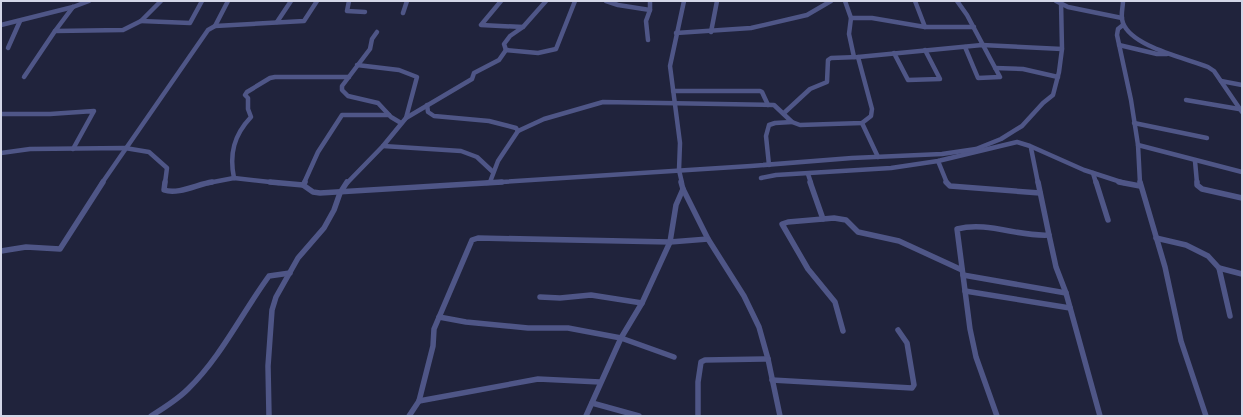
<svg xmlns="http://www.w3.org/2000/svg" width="1243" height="417" viewBox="0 0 1243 417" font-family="'Golos Text',sans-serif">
<rect width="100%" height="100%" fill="#20233c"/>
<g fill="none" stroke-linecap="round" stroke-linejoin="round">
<!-- minor-far1 -->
<g stroke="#4f5687" stroke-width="4.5">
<polyline points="349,1 347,11 365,12"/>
<polyline points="501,1 481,25 523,27"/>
<polyline points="606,1 618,5 650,10"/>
<polyline points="845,1 851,18 849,34 854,57"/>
<polyline points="915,1 925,27"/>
<polyline points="957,1 967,15 1000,77 978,78 965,47"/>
<polyline points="1056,1 1068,7 1122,18"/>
<path d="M1123 1C1123 8 1120 16 1123 23 1132 47 1186 58 1208 67L1214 71 1242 112"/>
<polyline points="73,7 55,31 123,30 141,21 161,1"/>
<polyline points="403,13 407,1"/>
<polyline points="851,18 872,18 925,27 974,27"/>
<polyline points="141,21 190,23 202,1"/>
<polyline points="277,22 291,1"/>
<polyline points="1,25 73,7 89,1"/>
<polyline points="1123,25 1118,29 1117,35 1131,100 1138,145 1140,183"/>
<polyline points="215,26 228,1"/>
<polyline points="377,32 372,39 370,49 342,86 342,90 348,96 378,103 391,117 401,123"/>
<polyline points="711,32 717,1"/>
<polyline points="676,33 751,28 807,15 831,1"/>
<polyline points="648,40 646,21 650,10 650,1"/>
<polyline points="1119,45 1157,54 1167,54"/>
<polyline points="8,48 20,21"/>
<polyline points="506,50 538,53 556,49 575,1"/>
<polyline points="506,50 504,44 510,36 523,27 546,1"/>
<polyline points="894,53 908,80 940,79 925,50"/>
<polyline points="357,65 399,70 417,77 406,118"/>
<polyline points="995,68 1023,69 1058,77"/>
<polyline points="24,77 55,31"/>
<polyline points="1221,81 1242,85"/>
<polyline points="673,91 760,91 762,92 768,105"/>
<polyline points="1186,100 1239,109"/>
<polyline points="427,105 428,112 434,116 489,121 516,128 518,131"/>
<polyline points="784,113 810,89 827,82 828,60 831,58 858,57 982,45 1062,49"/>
<polyline points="1,114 50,114 94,111 73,149"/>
<polyline points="862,123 878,157"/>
<polyline points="1134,123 1207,138"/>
<polyline points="1138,145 1242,172"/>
<polyline points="383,146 461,151 477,157 493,172"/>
<polyline points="1031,148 1038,183"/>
<polyline points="1,153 30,149 125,148 149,152 167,168 165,183"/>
<polyline points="938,161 947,183"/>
<polyline points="1195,161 1197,183"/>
<polyline points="769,165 766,136 769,125 775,123 792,122"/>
<polyline points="1093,173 1096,183"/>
<polyline points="808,174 811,183"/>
<path d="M234 178C229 154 234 135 251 117L248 109V98L245 95 247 92 270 78 275 77H349"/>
<polyline points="761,178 776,175 891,168 938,161 1017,142 1030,146 1084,170 1124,183"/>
<polyline points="490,182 498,161 518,131 544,119 603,102 774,105 792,122 800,125 862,123 871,116 872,109 858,57"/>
<polyline points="102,183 208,30 215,26 304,21 317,1"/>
<polyline points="208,183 234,178 279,183"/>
<polyline points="304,183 318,152 342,115 389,115"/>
<polyline points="347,183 383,146 406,118 472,79 474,73 499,60 506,50"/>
<polyline points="486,183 751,166 852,158 942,154 976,149 1001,139 1022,126 1043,103 1053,95 1059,72 1062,49 1061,1"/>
<polyline points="682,183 679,170 680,143 670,66 684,1"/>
</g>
<!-- minor -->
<g stroke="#4f5687" stroke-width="5.5">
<path d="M165 182 164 190C178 195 198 184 212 182"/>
<polyline points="270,182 303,185 313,192 320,193 502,182"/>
<polyline points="681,182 683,189 708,239 744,296 759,327 768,359 780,416"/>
<polyline points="810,182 823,219 834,218 846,220 858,232 899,241 962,270"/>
<polyline points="946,182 950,186 1040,193"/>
<polyline points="1096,182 1108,220"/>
<polyline points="1119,182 1140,186"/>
<polyline points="1140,182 1165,267 1181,341 1206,416"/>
<polyline points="1197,182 1197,185 1202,189 1242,198"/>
<polyline points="303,185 305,182"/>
<polyline points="823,219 788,222 782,224 808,269 835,302 843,331"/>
<polyline points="1049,235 1056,267 1066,293 1100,416"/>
<polyline points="1156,238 1186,245 1208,256 1219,268 1242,274"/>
<polyline points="1,251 26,247 60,249 103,182"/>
<polyline points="1219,268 1230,316"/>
<polyline points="963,275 1066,293"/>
<polyline points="965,291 1070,308"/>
<polyline points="540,297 560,298 591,295 642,303"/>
<polyline points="439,317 466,322 528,328 568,328 621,338 674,357"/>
<polyline points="772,380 912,388 914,385 907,343 898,330"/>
<polyline points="419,401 538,379 600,382"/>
<polyline points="592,403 639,416"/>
<path d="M151 416C164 408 177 400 188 389 221 357 242 313 269 276L290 273"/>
<polyline points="269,416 268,366 272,310 276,297 298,258 324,228 334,210 340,193 347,182"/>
<polyline points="409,416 419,401 433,346 434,329 472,240 478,238 670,242 708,239"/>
<polyline points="586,416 621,338 642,303 670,242 676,205 683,189"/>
<polyline points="698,416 698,382 701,362 705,360 768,359"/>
<path d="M997 416 976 357 970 329 957 229C988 221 1018 237 1049 235L1038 182"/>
</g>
</g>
<!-- border -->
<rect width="1243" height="417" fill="none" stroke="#d3d6e7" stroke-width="4"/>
</svg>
